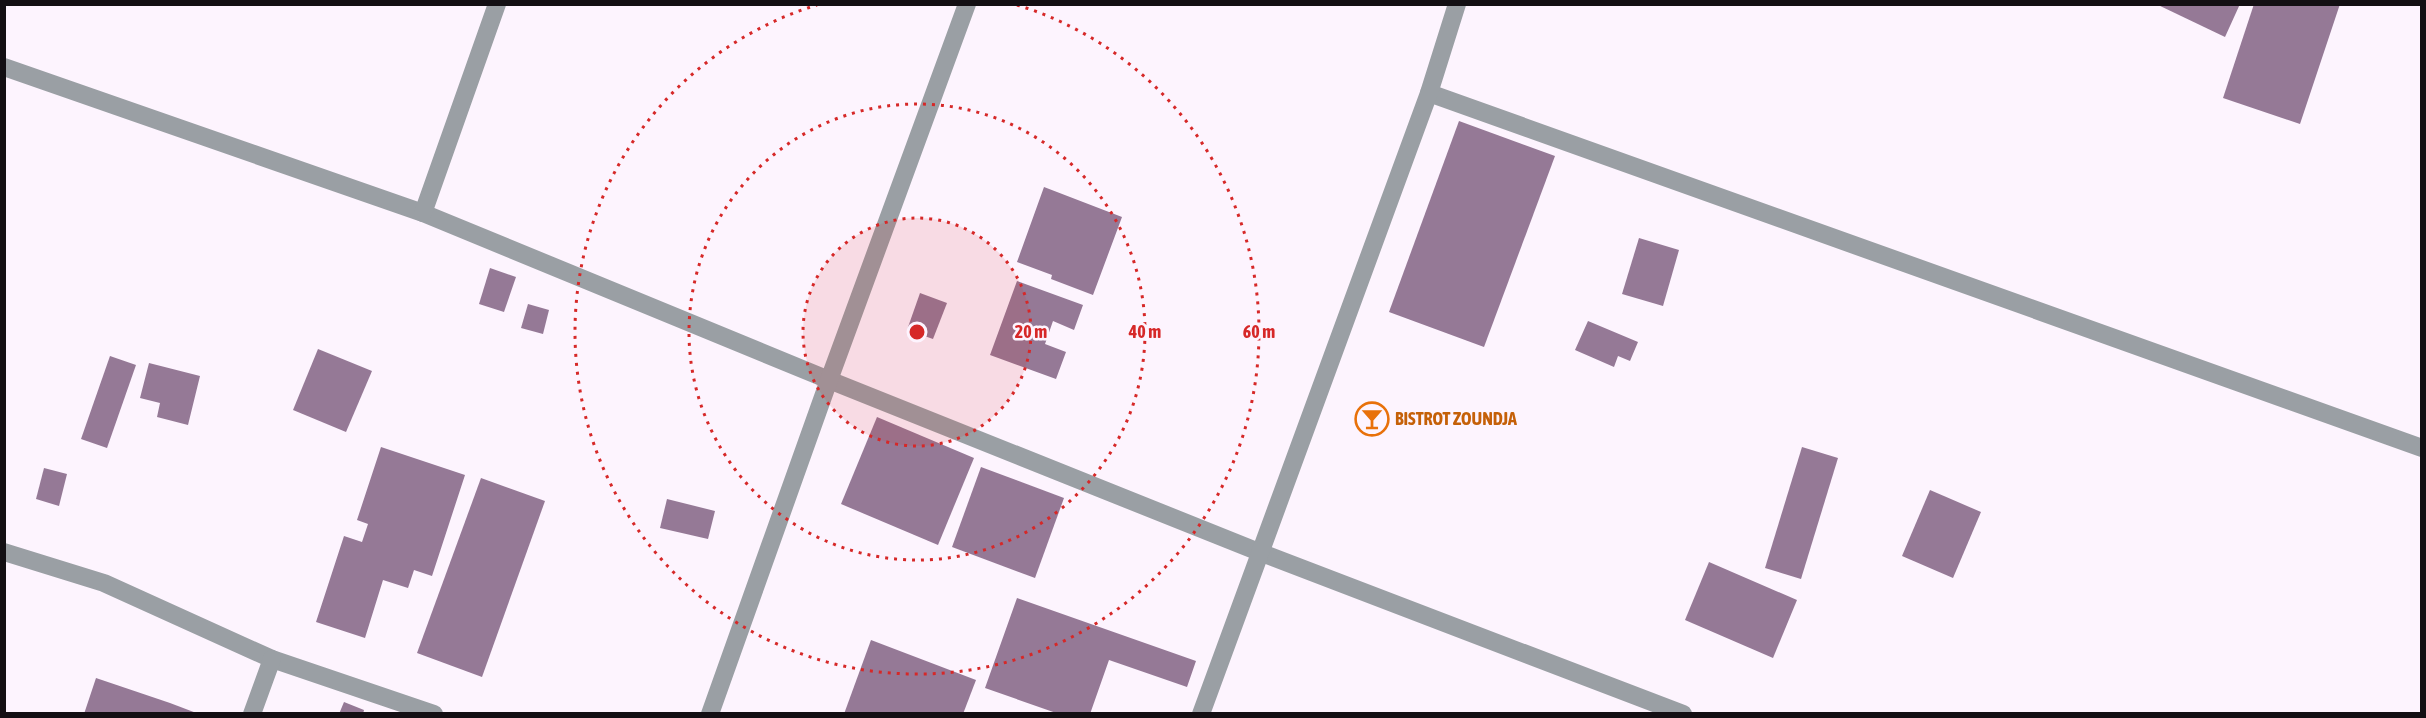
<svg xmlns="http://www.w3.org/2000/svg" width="2426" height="718" viewBox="0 0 2426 718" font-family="'Asap Condensed',sans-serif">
<rect width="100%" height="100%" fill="#fdf4fe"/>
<!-- building -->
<g fill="#957996">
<polygon points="2156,4 2240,4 2225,37"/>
<polygon points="2254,4 2340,4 2300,124 2223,98"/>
<polygon points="1459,121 1555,156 1484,347 1389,312"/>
<polygon points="1044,187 1122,217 1093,295 1051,279 1052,275 1017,262"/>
<polygon points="1639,238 1679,250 1663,306 1622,294"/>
<polygon points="490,268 516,277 504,312 479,304"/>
<polygon points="1017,281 1083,305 1074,330 1053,321 1045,344 1066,352 1056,379 990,355"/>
<polygon points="920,293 947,303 933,339 907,330"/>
<polygon points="528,304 549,310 543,334 521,328"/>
<polygon points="1588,321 1638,342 1630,361 1618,356 1614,367 1575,350"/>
<polygon points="318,349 372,371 346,432 293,410"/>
<polygon points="110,356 136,365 107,448 81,439"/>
<polygon points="149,363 200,376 188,425 157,417 160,403 140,398"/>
<polygon points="877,417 974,458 938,545 841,504"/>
<polygon points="381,447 465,475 432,576 414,570 408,588 383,580 365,638 316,622 344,536 362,542 368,524 357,520"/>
<polygon points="1802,447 1838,458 1801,579 1765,568"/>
<polygon points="981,467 1064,498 1035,578 952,547"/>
<polygon points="44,468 67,474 59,506 36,499"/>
<polygon points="481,478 545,501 482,677 417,653"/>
<polygon points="1930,490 1981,512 1953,578 1902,556"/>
<polygon points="667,499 715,511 708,539 660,528"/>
<polygon points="1709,562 1797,600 1773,658 1685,620"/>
<polygon points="1017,598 1196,661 1187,687 1109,660 1090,714 1059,714 985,688"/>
<polygon points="871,640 976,680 963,714 844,714"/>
<polygon points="96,678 170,703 199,714 84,714"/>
<polygon points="344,702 364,710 363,714 339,714"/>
</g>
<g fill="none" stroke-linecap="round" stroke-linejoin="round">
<!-- street -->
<g stroke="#9a9fa4" stroke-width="18">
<polyline points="4,67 423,213 829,380 1259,552 1683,714"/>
<polyline points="1429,93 2422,448"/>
<polyline points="423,213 497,4"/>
<polyline points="4,552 104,583 272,659 434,714"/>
<polyline points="252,714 272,659"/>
<polyline points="710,714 829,380 967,4"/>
<polyline points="1201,714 1429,93 1457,4"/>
</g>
</g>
<!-- distance rings -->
<circle cx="917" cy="332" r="114" fill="#d62828" fill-opacity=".12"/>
<g fill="none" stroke="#d62828" stroke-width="3" stroke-dasharray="3 6">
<circle cx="917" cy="332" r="114"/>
<circle cx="917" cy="332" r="228"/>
<path d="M1017 5A342 342 0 1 1 817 5"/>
</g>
<!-- icons -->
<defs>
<symbol id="bar-ring" viewBox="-11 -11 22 22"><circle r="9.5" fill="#fdf4fe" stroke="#e8710a" stroke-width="1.5"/><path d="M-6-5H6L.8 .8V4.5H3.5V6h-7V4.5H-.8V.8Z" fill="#e8710a"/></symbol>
</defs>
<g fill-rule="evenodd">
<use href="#bar-ring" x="1353" y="400" width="38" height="38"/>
</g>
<g text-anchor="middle" stroke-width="5" stroke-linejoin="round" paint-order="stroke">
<!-- food labels -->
<g font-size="18" font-weight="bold" fill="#c56008" stroke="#fdf4fe" text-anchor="start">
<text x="1395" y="425">BISTROT ZOUNDJA</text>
</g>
</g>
<circle cx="917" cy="332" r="9" fill="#d62828" stroke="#fdf4fe" stroke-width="3"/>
<g font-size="18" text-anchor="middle" font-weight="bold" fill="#d62828" stroke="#fdf4fe" stroke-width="5" stroke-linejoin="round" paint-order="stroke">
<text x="1031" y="338">20 m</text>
<text x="1145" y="338">40 m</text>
<text x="1259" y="338">60 m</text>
</g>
<!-- border -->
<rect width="2426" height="718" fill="none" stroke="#130f13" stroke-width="12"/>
</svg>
